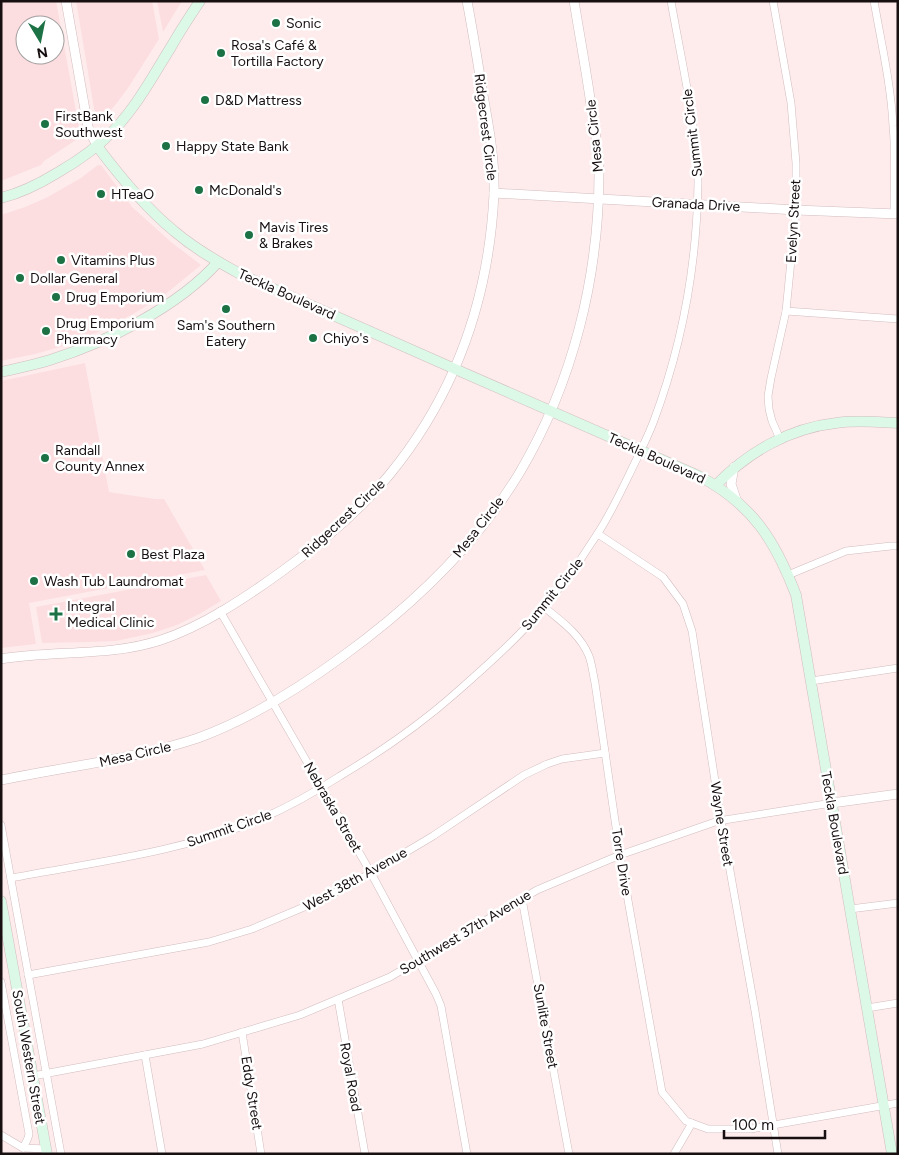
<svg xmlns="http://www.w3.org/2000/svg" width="899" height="1155" viewBox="0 0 899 1155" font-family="Figtree,sans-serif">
<rect width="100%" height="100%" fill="#feeced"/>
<!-- built -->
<g fill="#fddee0" fill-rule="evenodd">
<path d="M1 1H56L80 133 79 138 44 161 41 165 1 181ZM25 25H55V55H25Z"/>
<polygon points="76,1 152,1 159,39 128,88 116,104 101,121 98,121 96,120"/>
<polygon points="157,1 182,1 163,32"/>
<polygon points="98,165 101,165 132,207 171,242 201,265 163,296 133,314 98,332 64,346 35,354 1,361 1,215 25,207 46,198 81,178"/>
<polygon points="85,363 109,492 155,499 164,499 205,570 29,603 36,644 1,648 1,381"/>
<polygon points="206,575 221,601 201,613 177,625 153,633 116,641 89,642 42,643 36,607"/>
</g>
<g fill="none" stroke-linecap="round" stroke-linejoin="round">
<defs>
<g id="minor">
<polyline points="773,1 791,103 796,163 796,210 786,311 771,378 768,396 769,409 772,421 780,439"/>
<path d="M874 1C881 42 891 84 893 126 896 155 894 185 894 214"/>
<polyline points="786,311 898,319"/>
<polyline points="598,534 663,577 683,604 692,631 721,820 755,1011 778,1154"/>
<polyline points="788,575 846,551 891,546 898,546"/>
<path d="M544 607C561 621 580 634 589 656 592 664 593 674 595 683L620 855 662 1092 686 1121 708 1129H751L898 1103"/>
<polyline points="220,611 371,873 436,994 441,1006 467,1154"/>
<polyline points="811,681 898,668"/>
<polyline points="1,825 61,1154"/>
<path d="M11 878C96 862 183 852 263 818 290 806 315 792 340 776 382 751 421 724 458 691 482 670 506 649 527 626 552 599 576 568 596 536 609 517 619 495 629 475 637 458 646 441 653 423 682 346 697 264 698 182 698 151 692 119 687 88 682 59 676 30 671 1"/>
<polyline points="522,899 569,1154"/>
<polyline points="850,909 898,903"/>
<polyline points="28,975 209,942 252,929 323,899 371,873 433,836 524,775 547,764 562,759 605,753"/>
<polyline points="1,982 29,1134 28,1138 23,1148"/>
<polyline points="338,999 365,1154"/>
<polyline points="867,1008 898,1003"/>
<polyline points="242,1032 261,1154"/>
<polyline points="145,1055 162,1154"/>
<polyline points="33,1076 203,1044 300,1015 390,977 537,890 620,855 718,821 832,803"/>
<polyline points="1,1135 23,1148 46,1149"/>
<polyline points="674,1154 692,1123"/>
</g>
<g id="tertiary">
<polyline points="66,1 88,127 97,146"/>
<polyline points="494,193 796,210 898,214"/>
<polyline points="734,467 731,484 737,502"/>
<path d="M1 659C54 650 110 657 161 640 203 626 245 598 281 572 320 544 359 512 390 474 456 393 489 297 494 194 495 160 489 128 483 95 478 64 473 32 467 1"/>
<path d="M1 780C31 774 60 769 89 764 126 757 162 750 198 738 250 719 298 689 343 656 412 606 476 545 520 472 573 382 599 277 599 173 599 152 595 132 592 112 587 75 580 38 574 1"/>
<polyline points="832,803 898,794"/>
</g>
<g id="secondary">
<path d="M97 146C118 174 147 209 174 231 195 249 218 262 242 275L455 369 699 476C752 504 775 540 796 595L892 1154"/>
<path d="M1 198C21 193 39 184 57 173 78 161 98 147 115 129 138 104 153 76 171 47 180 31 190 16 200 1"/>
<path d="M1 372C18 368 34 365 50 360 107 342 178 307 218 262"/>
<path d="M716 485C748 452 790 428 836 423 857 420 877 422 898 423"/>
<polyline points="1,901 47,1154"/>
</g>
</defs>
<!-- minor casing -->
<use href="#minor" stroke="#d2bcbe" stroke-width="8"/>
<!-- tertiary casing -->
<use href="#tertiary" stroke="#d2bcbe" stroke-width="10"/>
<!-- secondary casing -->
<use href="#secondary" stroke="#d2bcbe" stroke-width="11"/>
<!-- minor -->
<use href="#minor" stroke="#fff" stroke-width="7"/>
<!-- tertiary -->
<use href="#tertiary" stroke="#fff" stroke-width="9"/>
<!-- secondary -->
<use href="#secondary" stroke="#dcf9e7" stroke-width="10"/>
</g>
<!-- markers -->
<g fill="#1c7245" stroke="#fff" stroke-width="2">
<circle cx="276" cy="23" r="5"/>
<circle cx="221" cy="53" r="5"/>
<circle cx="205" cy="100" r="5"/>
<circle cx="45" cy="124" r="5"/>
<circle cx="166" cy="146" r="5"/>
<circle cx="199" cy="190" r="5"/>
<circle cx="101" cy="194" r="5"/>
<circle cx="249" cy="235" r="5"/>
<circle cx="61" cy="260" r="5"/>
<circle cx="20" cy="278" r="5"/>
<circle cx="56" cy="297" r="5"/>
<circle cx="226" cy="309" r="5"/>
<circle cx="46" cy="331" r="5"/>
<circle cx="313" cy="338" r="5"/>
<circle cx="45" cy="458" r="5"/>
<circle cx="131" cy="554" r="5"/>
<circle cx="34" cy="581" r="5"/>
<path d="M53.5 606.5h5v5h5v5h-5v5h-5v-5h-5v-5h5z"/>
</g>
<g text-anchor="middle" stroke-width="5" stroke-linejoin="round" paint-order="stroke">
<!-- poi labels -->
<g font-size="14" fill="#170f10" stroke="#fff" text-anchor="start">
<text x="286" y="28">Sonic</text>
<text x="231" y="50">Rosa's Café &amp;<tspan x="231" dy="16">Tortilla Factory</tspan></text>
<text x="215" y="105">D&amp;D Mattress</text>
<text x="55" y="121">FirstBank<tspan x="55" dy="16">Southwest</tspan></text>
<text x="176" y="151">Happy State Bank</text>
<text x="209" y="195">McDonald's</text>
<text x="111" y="199">HTeaO</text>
<text x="259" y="232">Mavis Tires<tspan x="259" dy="16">&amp; Brakes</tspan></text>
<text x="71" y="265">Vitamins Plus</text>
<text x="30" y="283">Dollar General</text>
<text x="66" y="302">Drug Emporium</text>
<text x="56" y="328">Drug Emporium<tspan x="56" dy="16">Pharmacy</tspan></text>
<text x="226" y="330" text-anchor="middle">Sam's Southern<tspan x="226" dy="16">Eatery</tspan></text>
<text x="323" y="343">Chiyo's</text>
<text x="55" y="455">Randall<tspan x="55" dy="16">County Annex</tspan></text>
<text x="141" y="559">Best Plaza</text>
<text x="44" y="586">Wash Tub Laundromat</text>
<text x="67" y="611">Integral<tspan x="67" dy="16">Medical Clinic</tspan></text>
</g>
<!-- street labels -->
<g font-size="14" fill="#170f10" stroke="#fff">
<text transform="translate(486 127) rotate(83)" y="5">Ridgecrest Circle</text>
<text transform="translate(692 133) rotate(-97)" y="5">Summit Circle</text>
<text transform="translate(594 136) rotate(-96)" y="5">Mesa Circle</text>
<text transform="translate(696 204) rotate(3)" y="5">Granada Drive</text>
<text transform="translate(793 221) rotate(-87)" y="5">Evelyn Street</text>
<text transform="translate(287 294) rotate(24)" y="5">Teckla Boulevard</text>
<text transform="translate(657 458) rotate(24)" y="5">Teckla Boulevard</text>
<text transform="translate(343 518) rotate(-43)" y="5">Ridgecrest Circle</text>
<text transform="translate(478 527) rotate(-52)" y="5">Mesa Circle</text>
<text transform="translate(552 594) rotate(-51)" y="5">Summit Circle</text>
<text transform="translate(135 754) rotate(-13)" y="5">Mesa Circle</text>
<text transform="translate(333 807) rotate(60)" y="5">Nebraska Street</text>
<text transform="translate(835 823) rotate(80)" y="5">Teckla Boulevard</text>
<text transform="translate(722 824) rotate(81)" y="5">Wayne Street</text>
<text transform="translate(229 828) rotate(-19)" y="5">Summit Circle</text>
<text transform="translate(622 862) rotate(81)" y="5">Torre Drive</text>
<text transform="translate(355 879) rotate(-29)" y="5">West 38th Avenue</text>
<text transform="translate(465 932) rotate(-31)" y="5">Southwest 37th Avenue</text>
<text transform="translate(546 1026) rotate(80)" y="5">Sunlite Street</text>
<text transform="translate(29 1057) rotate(80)" y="5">South Western Street</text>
<text transform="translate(351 1077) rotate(80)" y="5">Royal Road</text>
<text transform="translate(252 1093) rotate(81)" y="5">Eddy Street</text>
</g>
</g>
<!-- border -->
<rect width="899" height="1155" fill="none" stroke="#170f10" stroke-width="5"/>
<!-- north arrow -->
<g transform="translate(40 40) rotate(170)"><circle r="24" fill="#ffffff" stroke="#a29f9f"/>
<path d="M0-4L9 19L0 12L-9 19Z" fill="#1c7245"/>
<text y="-8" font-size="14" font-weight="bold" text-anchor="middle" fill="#170f10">N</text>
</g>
<!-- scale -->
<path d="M724 1130v8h101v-8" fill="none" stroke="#170f10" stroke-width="2.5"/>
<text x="732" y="1130" font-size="15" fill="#170f10" stroke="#ffffff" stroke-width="4" paint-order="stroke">100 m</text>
</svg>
